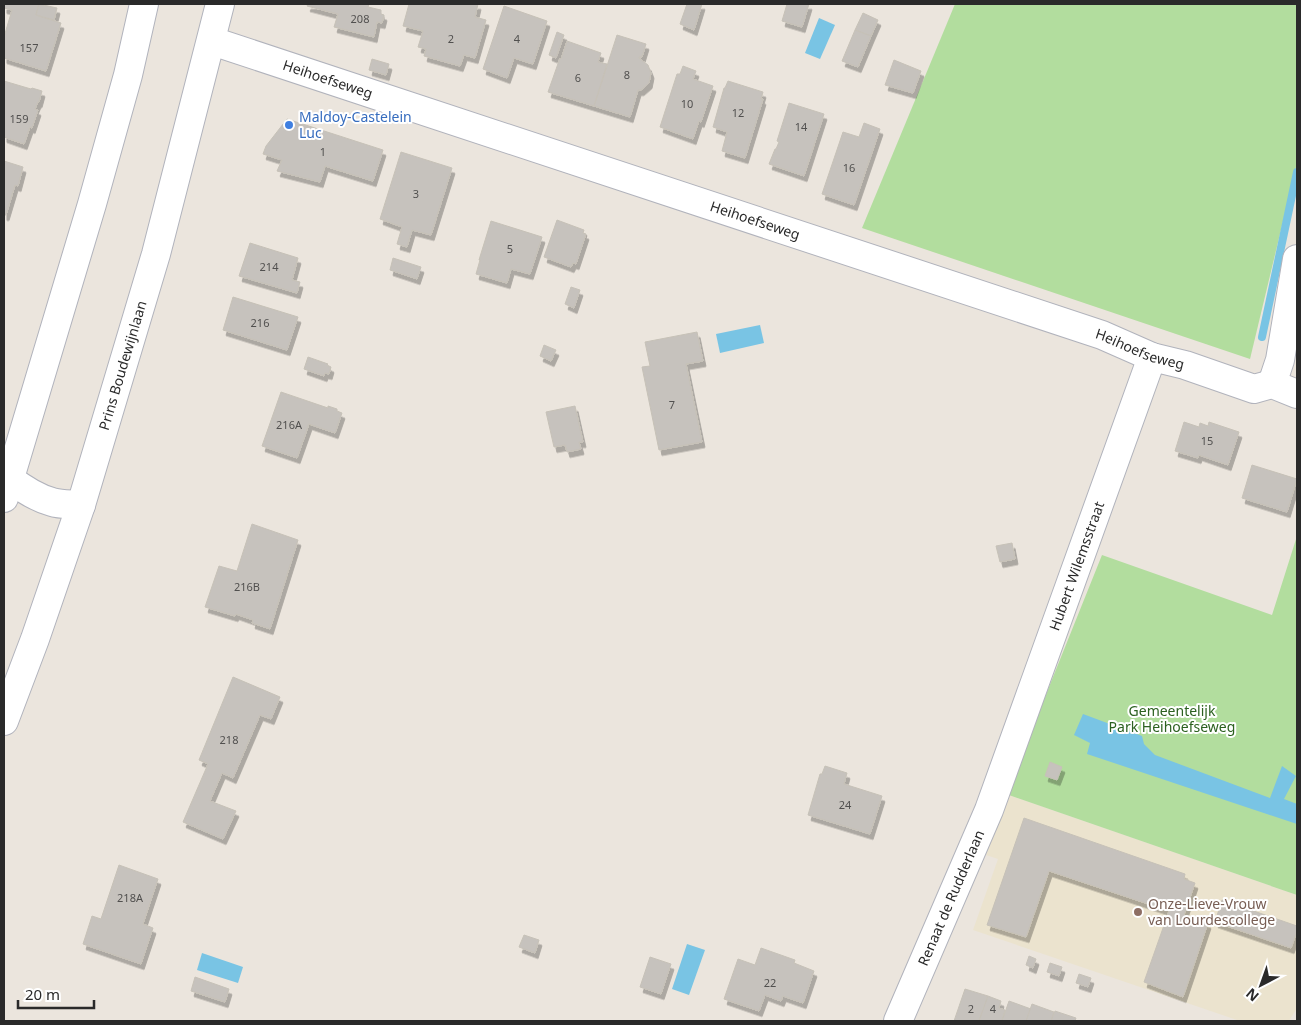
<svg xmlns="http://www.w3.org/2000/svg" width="1301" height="1025" viewBox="0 0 1301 1025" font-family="'Noto Sans',sans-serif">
<defs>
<filter id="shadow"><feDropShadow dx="3" dy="5.5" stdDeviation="0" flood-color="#0004"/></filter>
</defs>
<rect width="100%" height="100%" fill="#ebe5dd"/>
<!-- education -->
<polygon fill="#ebe3ce" points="1006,794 1297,895 1297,1008 1289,1021 1240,1021 973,930 998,859 986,855"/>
<!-- green -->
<g fill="#b2dd9e">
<polygon points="955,4 1297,4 1297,163 1250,359 862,228"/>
<polygon points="1297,536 1297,895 1006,794 1102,555 1272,615"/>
</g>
<!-- water -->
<g fill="#79c4e4">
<polygon points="819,18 835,25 820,59 805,53"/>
<polygon points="760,325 764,343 720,353 716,334"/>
<polygon points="1083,714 1142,736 1144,744 1155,755 1270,798 1282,766 1296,776 1284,799 1297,804 1297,824 1087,754 1090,743 1074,735"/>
<polygon points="687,944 705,950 689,995 672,989"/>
<polygon points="202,953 243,967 238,983 197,970"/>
</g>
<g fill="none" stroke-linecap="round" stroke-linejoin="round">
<!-- stream -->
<polyline stroke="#79c4e4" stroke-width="8" points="1262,337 1297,172"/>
</g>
<!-- building -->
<g fill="#c6c2bd" stroke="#c6c1b7" filter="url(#shadow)">
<polygon points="4,4 39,4 36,15 61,23 46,71 4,58 4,37 12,10 4,8"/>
<polygon points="39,4 57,8 54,20 36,15"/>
<polygon points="308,4 369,4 368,7 381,10 381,14 384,15 382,23 377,22 374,37 334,27 338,14 307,6"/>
<polygon points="409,4 478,4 475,17 486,20 475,58 464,55 460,66 424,56 426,49 418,47 423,31 403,26"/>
<polygon points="687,4 702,4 694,30 680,24"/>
<polygon points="787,4 809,4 802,27 782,21"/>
<polygon points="504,6 547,21 533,64 514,58 507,78 483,69"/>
<polygon points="863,13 878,20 871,36 855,30"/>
<polygon points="855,30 871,36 858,67 842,61"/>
<polygon points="557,32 564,35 556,58 549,55"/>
<polygon points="617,35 646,44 642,57 639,57 639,58 648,65 651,73 649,83 641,90 638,90 630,117 594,106"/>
<polygon points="567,41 601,53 598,62 607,64 594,106 548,92 560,58 561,59"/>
<polygon points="372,59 389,64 386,75 369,70"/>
<polygon points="894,60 921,71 913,93 885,85"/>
<polygon points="683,66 696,71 693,79 713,86 701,122 699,121 693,139 660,127 677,74 680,74"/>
<polygon points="4,81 31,89 32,88 42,91 39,102 38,102 35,109 38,110 32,128 30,127 24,144 4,137"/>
<polygon points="728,81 763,92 761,99 763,99 745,158 722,151 727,132 713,127 724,88 725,88"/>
<polygon points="789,103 824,114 804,176 769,164 775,149 776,149 779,142 777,141"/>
<polygon points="287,119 383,150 373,181 325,166 320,182 277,171 282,160 263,154 266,146"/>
<polygon points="864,123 880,129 854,205 822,194 843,132 859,137"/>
<polygon points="401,152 452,168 431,235 412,230 407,247 397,244 402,227 380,219"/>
<polygon points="4,161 23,167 18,186 15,185 6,215 4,215"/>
<polygon points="557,220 584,230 583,233 586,234 576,264 573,263 571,267 544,257"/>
<polygon points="491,221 542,237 530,274 511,269 507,283 476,274 480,260 479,260"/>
<polygon points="250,243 298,258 292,280 300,282 297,293 239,276"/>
<polygon points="393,258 421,267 417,279 390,270"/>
<polygon points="571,287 580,290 574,308 565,304"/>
<polygon points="233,297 298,317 287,350 223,330"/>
<polygon points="697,332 703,361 686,364 702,442 659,450 642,367 650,366 645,342"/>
<polygon points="544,345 556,350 551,361 540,356"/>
<polygon points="308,357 328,364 327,365 331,367 329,374 325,373 324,376 304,369"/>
<polygon points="281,392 328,408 328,406 337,409 337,411 342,413 335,433 309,424 297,458 262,446"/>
<polygon points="575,406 583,442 579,442 581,449 567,452 565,445 554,447 546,412"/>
<polygon points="1184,422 1199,427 1200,423 1208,426 1209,422 1239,432 1228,465 1199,455 1198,458 1175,451"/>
<polygon points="1252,465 1297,479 1287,512 1242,498"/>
<polygon points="252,524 298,540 270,629 252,623 253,620 236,614 235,616 205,607 219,566 237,571"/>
<polygon points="1012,543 1015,559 1000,562 996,546"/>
<polygon points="233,677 280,697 271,719 260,715 233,778 222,773 210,801 236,811 223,839 183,822 208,764 199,760"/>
<polygon points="1050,762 1062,767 1057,780 1045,776"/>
<polygon points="825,766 847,773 844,784 882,796 870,834 808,815 820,774 822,774"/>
<polygon points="1024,818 1185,874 1184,879 1195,883 1184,915 1208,923 1183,997 1144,982 1169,911 1049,871 1026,937 987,925"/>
<polygon points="119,865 158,879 143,924 153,928 141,964 83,944 92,916 101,919"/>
<polygon points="1222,900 1297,926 1297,931 1291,948 1215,922"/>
<polygon points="524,935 539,940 535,953 519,947"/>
<polygon points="761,948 795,960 794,963 814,971 803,1003 783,996 781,1001 765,995 759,1011 724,999 738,959 755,965"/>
<polygon points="1029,956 1036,959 1033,968 1026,965"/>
<polygon points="650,957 671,964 661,994 640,987"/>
<polygon points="1050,963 1062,967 1059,976 1047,972"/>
<polygon points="1079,974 1091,978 1088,987 1076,983"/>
<polygon points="195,977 229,989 225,1002 191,991"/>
<polygon points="965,989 988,996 979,1021 954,1021"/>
<polygon points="988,996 1001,1001 999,1008 1005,1010 1002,1021 979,1021"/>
<polygon points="1009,1001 1031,1009 1026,1021 1002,1021"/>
<polygon points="1032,1004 1054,1012 1051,1021 1026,1021"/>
<polygon points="1055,1011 1076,1018 1075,1021 1051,1021"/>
</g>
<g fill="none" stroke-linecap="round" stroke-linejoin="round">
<defs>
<g id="street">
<path id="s1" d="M212 41 1102 335 1152 357 1185 365 1254 389 1272 384 1297 394"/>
<polyline points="1272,384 1280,360 1297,259"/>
<path id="s2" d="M898 1021 989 810 1152 357"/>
</g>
<g id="secondary">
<path d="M10 479C23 489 37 498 52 502 61 505 72 504 81 505"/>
<polyline points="4,498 92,204 128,75 144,4"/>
<path id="s3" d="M4 721 35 639 81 505 156 254 220 4"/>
</g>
</defs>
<!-- street casing -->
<use href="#street" stroke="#b1b3bc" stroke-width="30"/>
<!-- secondary casing -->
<use href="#secondary" stroke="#b1b3bc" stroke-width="30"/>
<!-- street -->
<use href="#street" stroke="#fff" stroke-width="28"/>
<!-- secondary -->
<use href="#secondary" stroke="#fff" stroke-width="28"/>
</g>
<!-- markers -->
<circle fill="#3f7fe0" stroke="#fff" stroke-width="2" cx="289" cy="125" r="5"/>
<circle fill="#8d6e63" stroke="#fff" stroke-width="2" cx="1138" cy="912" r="5"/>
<g text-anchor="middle" stroke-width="4" stroke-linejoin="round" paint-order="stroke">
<!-- number labels -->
<g font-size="11" fill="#51504f">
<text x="360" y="23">208</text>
<text x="451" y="43">2</text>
<text x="517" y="43">4</text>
<text x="29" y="52">157</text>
<text x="627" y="79">8</text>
<text x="578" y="82">6</text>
<text x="687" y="108">10</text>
<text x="738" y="117">12</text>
<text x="19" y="123">159</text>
<text x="801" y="131">14</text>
<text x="323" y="156">1</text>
<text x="849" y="172">16</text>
<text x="416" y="198">3</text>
<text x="510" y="253">5</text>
<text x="269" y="271">214</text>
<text x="260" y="327">216</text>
<text x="672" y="409">7</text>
<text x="289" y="429">216A</text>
<text x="1207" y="445">15</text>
<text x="247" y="591">216B</text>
<text x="229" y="744">218</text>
<text x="845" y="809">24</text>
<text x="130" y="902">218A</text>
<text x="770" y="987">22</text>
<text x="971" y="1013">2</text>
<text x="993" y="1013">4</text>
</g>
<!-- street labels -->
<g font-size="14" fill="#2a2a2a" stroke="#fff">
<text dy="5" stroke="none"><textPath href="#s1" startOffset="122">Heihoefseweg</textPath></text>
<text dy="5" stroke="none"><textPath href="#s1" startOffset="572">Heihoefseweg</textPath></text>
<text dy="5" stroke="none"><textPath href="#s1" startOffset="978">Heihoefseweg</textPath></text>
<text dy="5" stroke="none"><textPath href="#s3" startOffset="375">Prins Boudewijnlaan</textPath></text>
<text dy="5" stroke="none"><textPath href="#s2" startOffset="489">Hubert Wilemsstraat</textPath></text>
<text dy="5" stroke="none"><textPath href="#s2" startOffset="134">Renaat de Rudderlaan</textPath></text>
</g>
<!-- shop labels -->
<g font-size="14" fill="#366cbe" stroke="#fff" text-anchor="start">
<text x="299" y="122">Maldoy-Castelein<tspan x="299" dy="16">Luc</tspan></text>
</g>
<!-- park labels -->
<g font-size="14" fill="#2c6120" stroke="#fff">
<text x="1172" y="716">Gemeentelijk<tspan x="1172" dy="16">Park Heihoefseweg</tspan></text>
</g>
<!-- education labels -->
<g font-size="14" fill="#785e54" stroke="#fff" text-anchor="start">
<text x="1148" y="909">Onze-Lieve-Vrouw<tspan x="1148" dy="16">van Lourdescollege</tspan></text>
</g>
</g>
<!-- border -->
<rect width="1301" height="1025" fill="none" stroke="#2a2a2a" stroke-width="10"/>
<!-- north arrow -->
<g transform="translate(1261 985) rotate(221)" stroke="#ffffff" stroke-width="4" paint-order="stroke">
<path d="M0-4L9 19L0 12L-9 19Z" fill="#2a2a2a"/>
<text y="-8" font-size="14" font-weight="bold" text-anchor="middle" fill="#2a2a2a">N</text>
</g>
<!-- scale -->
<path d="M18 1000v8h76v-8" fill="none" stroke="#2a2a2a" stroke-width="2.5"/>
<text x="25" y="1000" font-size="15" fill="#2a2a2a" stroke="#ffffff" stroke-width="4" paint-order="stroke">20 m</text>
</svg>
